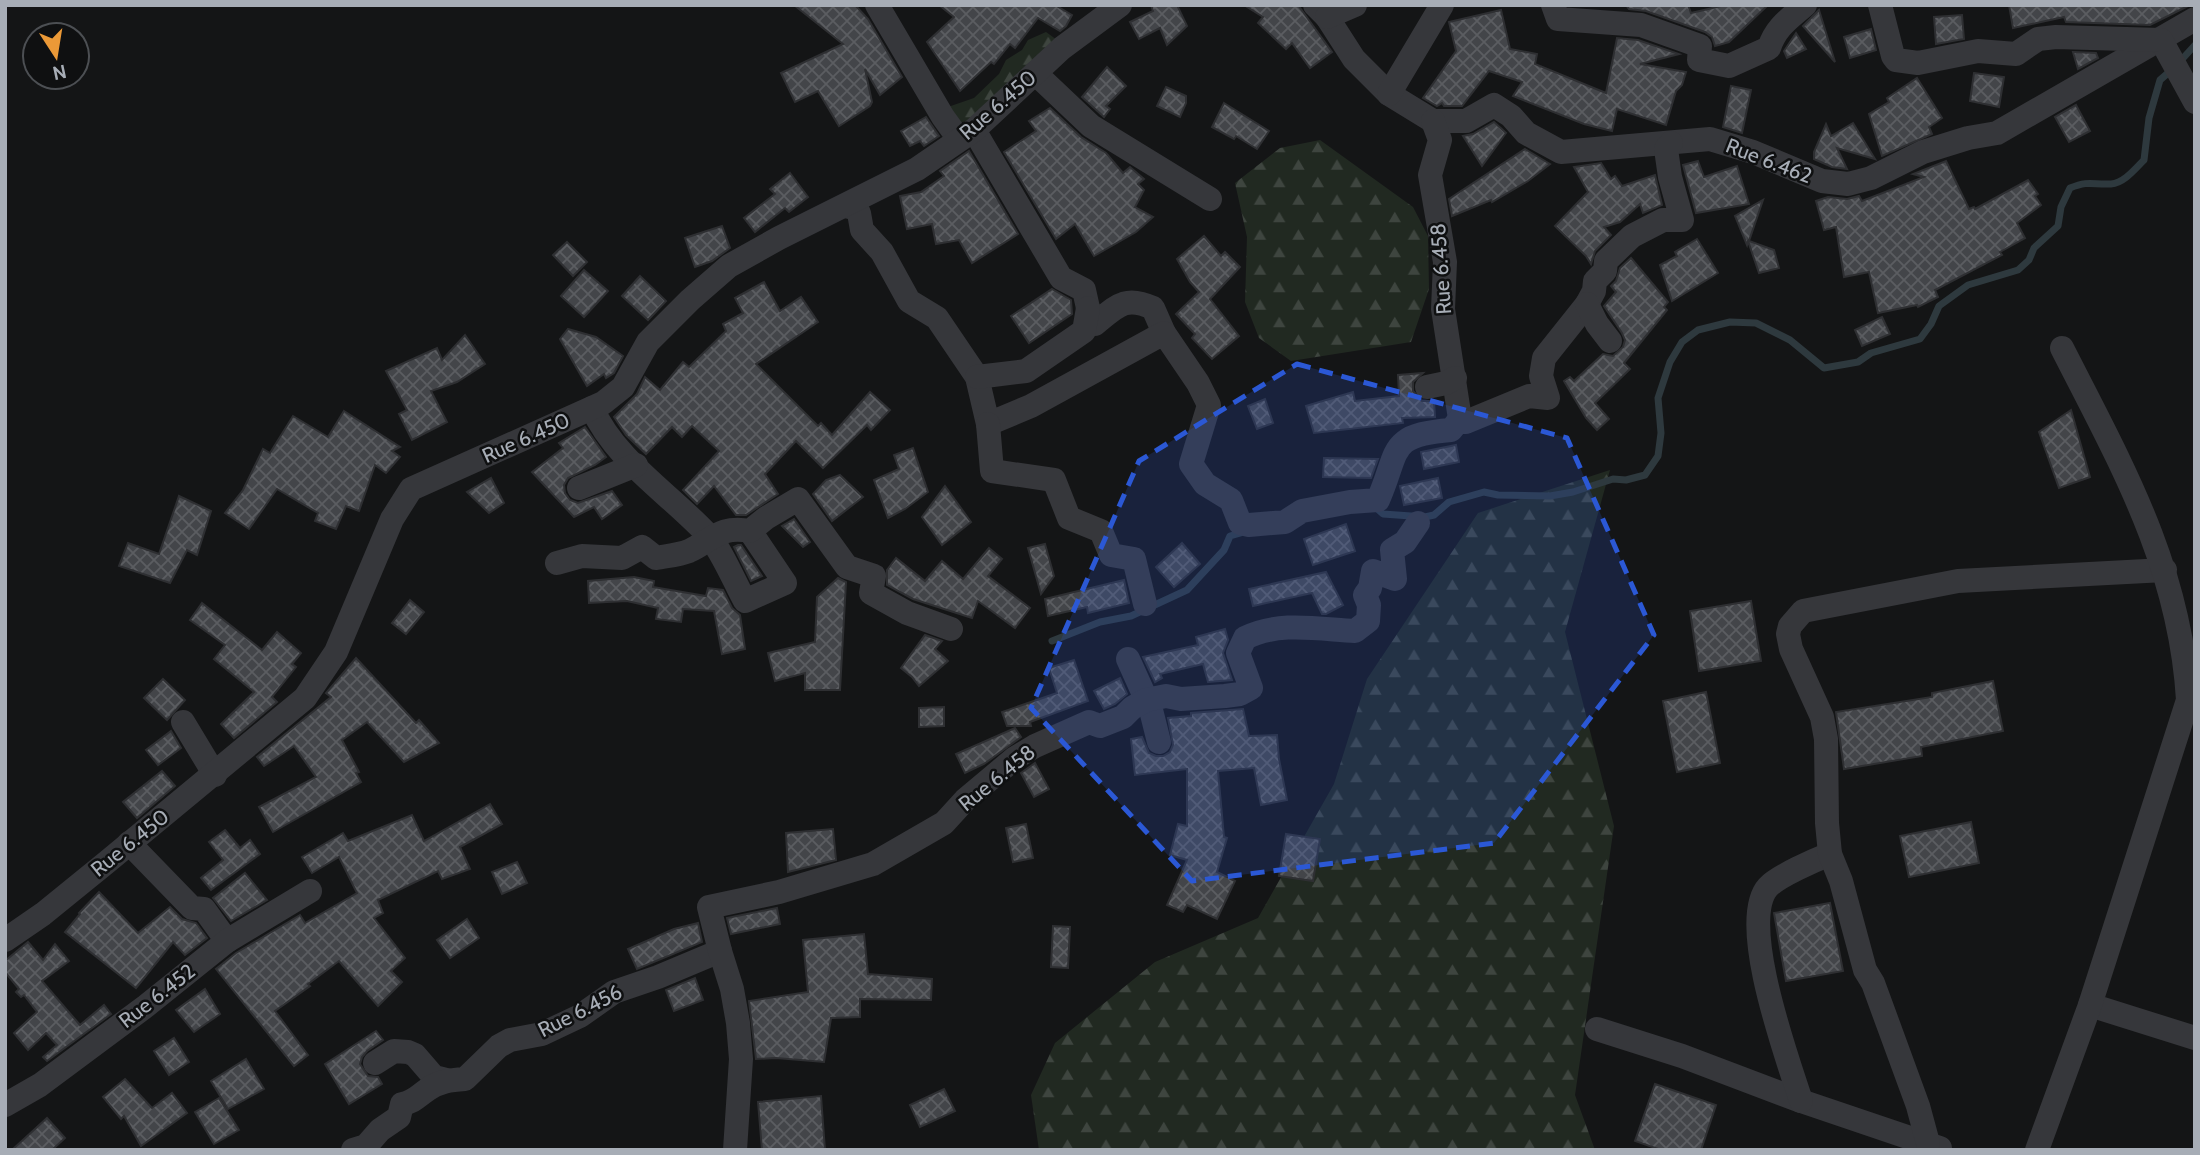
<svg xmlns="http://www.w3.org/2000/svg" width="2200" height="1155" viewBox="0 0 2200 1155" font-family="Cabin,sans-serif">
<defs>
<pattern id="forest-firs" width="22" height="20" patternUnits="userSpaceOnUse" patternTransform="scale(1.75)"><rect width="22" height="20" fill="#212921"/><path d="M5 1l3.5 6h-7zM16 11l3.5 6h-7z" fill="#3e453f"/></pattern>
<pattern id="building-cross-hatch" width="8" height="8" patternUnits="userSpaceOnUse" patternTransform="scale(1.75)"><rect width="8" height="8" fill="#434549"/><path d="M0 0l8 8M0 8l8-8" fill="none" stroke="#5b5d61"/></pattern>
</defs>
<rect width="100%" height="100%" fill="#141516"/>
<!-- forest -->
<g fill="url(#forest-firs)">
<polygon points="1046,32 1057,40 971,120 958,123 948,107 974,98 999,74 1006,60 1022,50 1028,40"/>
<polygon points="1320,140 1413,207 1428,236 1429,289 1411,342 1291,361 1259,338 1245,302 1247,237 1235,183 1280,148"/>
<polygon points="1610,470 1565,632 1614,826 1575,1095 1595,1150 1039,1150 1031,1095 1055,1043 1155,962 1258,918 1334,784 1367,679 1478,513"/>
</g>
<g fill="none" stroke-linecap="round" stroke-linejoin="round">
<!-- stream -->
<g stroke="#2e393e" stroke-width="7">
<path d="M1374 506 1383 514 1425 517 1434 515 1449 502 1484 492 1498 495 1550 496 1573 492 1613 479 1626 480 1645 475 1658 456 1661 433 1658 398 1670 362 1682 342 1698 330 1730 322 1756 323 1790 340 1824 368 1858 362 1871 353 1920 339 1931 324 1939 306 1968 285 2018 270 2029 260 2034 248 2058 226 2061 207 2070 188C2090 180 2092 185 2111 184 2124 183 2135 169 2144 160L2149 118 2160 80 2175 67 2195 45"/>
<polyline points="1052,641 1100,622 1131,616 1187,590 1224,550 1230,536 1244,532"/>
</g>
</g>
<!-- building -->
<g fill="url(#building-cross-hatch)" stroke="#2e2f32" stroke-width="2">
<polygon points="794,5 855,5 868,19 902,77 880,95 865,69 872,102 870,106 839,126 818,91 795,102 781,73 843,44"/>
<polygon points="939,5 1055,5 1072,15 1066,26 1060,31 1038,18 1015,48 1010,44 994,64 991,62 960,91 927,42 954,17"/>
<polygon points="1151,5 1177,5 1187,26 1167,45 1160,28 1139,39 1130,22 1153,11"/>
<polygon points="1244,5 1298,5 1332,52 1310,68 1292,43 1286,49 1258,23 1263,17"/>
<polygon points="1626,5 1688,5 1691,13 1725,5 1768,5 1729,42 1715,46 1712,37 1705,32 1646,11 1629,9"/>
<polygon points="2009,5 2190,5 2150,25 2066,22 2064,17 2013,28"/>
<polygon points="1501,10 1510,49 1537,54 1535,64 1606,93 1617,38 1638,40 1679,54 1640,64 1686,72 1682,85 1676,91 1666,125 1617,109 1612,131 1584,124 1513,96 1522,82 1489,71 1462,106 1444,106 1442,103 1437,106 1423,98 1456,51 1449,22"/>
<polygon points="1819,10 1835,62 1803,26"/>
<polygon points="1962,15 1964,39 1936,44 1934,17"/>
<polygon points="1871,29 1876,50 1850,58 1844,37"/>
<polygon points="1796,33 1806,49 1787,58 1784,51"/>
<polygon points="2073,52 2096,53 2098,58 2078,69"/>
<polygon points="1107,67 1126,86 1106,106 1110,109 1104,117 1082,97"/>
<polygon points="1974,73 2004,77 1999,107 1970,101"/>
<polygon points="1917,78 1942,118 1929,127 1932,134 1882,156 1869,114 1889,102 1887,98"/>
<polygon points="1731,86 1751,90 1742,133 1723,127"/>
<polygon points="1166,87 1186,96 1186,103 1180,117 1157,106"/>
<polygon points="1224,103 1269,131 1257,149 1236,136 1234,139 1212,127"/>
<polygon points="2076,105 2090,131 2069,142 2055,117"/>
<polygon points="1050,108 1081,137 1106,153 1123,173 1130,167 1144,179 1138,184 1144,190 1135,207 1153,217 1136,232 1094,256 1075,224 1056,239 1004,152 1036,131 1029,121"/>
<polygon points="926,117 939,136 924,146 920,141 910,146 901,131"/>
<polygon points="1494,122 1506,133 1482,166 1463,136 1473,134"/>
<polygon points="1853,123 1875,159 1837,148 1847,169 1832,167 1814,159 1814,152 1826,124 1831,136"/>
<polygon points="1525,149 1550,164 1528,181 1492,202 1491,200 1452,216 1449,199"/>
<polygon points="969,151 1018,234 972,263 959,240 936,244 932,224 907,229 900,196 921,192 944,176 940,171"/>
<polygon points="1698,161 1704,177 1737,166 1749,204 1696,213 1683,165"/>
<polygon points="1946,161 1969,209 1974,207 1975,209 2028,180 2038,194 2035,196 2041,205 2017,223 2025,238 2000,252 2002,255 1935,290 1938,297 1918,307 1917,305 1878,313 1869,272 1844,277 1836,227 1824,230 1816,201 1828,197 1847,199 1859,196 1862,201 1924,177 1913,174"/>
<polygon points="1601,163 1611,179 1615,176 1622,186 1655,175 1662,205 1643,213 1640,204 1620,222 1604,227 1611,235 1595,251 1591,264 1586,256 1555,226 1588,192 1574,167"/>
<polygon points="790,173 808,197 789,212 785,208 755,232 744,218 775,194 770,189"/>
<polygon points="1763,200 1749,241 1774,250 1779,268 1759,273 1748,241 1747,245 1735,216"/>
<polygon points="722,226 730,248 712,261 695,267 685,238"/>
<polygon points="1204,236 1221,256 1225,252 1240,267 1210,299 1239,336 1212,359 1192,338 1195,334 1176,314 1199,292 1190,282 1177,259"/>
<polygon points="1697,239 1718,273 1672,301 1660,265 1677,256 1675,252"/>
<polygon points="567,242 587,262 573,276 553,255"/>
<polygon points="1631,258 1668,302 1664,307 1667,310 1624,363 1630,369 1595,403 1609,419 1597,430 1586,418 1564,381 1570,377 1574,381 1603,354 1613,356 1623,347 1625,340 1622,333 1604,306 1616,292 1611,286 1616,281 1620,268"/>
<polygon points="584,270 608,291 584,317 561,296"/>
<polygon points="640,276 666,301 648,320 622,296"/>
<polygon points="764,282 780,311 801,297 818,322 756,364 818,426 821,423 832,435 870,392 890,410 871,430 867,425 823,468 796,441 765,474 778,494 746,515 736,515 714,486 697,504 683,490 719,451 692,426 682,437 672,427 646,454 626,435 614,417 637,394 645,377 660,390 683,362 689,367 726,331 723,324 743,313 735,298"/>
<polygon points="1052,289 1071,300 1072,314 1029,343 1011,316"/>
<polygon points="1882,317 1890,334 1862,346 1855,330"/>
<polygon points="568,329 596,337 623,356 614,373 606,378 604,374 587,386 560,339"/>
<polygon points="465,335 485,364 457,382 431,391 447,422 412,440 399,414 407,410 386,371 437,348 442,360"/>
<polygon points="1423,373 1413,382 1413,391 1422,401 1434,401 1435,417 1402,418 1403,423 1314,433 1306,406 1353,392 1355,401 1399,396 1398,375"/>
<polygon points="1265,399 1273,423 1257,429 1248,406"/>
<polygon points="2071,410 2090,477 2059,488 2039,432"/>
<polygon points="344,411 400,447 392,451 400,457 386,473 375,465 359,511 346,506 336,529 315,521 318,513 277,489 249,529 225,513 243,490 263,449 270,453 293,416 328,437"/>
<polygon points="585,427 606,457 595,465 568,478 564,485 565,493 570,500 578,503 612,491 622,505 602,519 594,507 574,517 532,472 563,448 559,443"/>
<polygon points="1456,445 1459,462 1424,469 1421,452"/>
<polygon points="913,448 928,492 905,509 888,518 874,480 899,469 894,455"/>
<polygon points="1324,458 1378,459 1371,478 1323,477"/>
<polygon points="840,475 863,497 832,521 813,494 826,480"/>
<polygon points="491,478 504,503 489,513 467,492"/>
<polygon points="1438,478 1442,498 1404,505 1400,486"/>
<polygon points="945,486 971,522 942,545 922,517"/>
<polygon points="179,496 211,511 197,555 187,550 170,583 119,566 128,543 159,554"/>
<polygon points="794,519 810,542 803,547 782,526"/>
<polygon points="1346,524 1355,551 1313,565 1304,539"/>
<polygon points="1182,543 1200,564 1174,587 1156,567"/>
<polygon points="1045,544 1054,576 1041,594 1028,548"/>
<polygon points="738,545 741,545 762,576 751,581 734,547"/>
<polygon points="989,548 1002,559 988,576 1030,608 1015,628 978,601 972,618 913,599 887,585 887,570 896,558 925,581 942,561 963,579"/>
<polygon points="1326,572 1343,605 1326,614 1322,614 1312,593 1253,606 1249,589"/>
<polygon points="634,577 654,581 653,587 706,596 708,588 723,590 732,608 740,615 745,649 722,654 714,611 683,609 681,622 656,619 658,608 627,601 589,603 588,581"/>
<polygon points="838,578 846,582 840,690 805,690 805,673 775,681 768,653 815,642 817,597"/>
<polygon points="1124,580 1129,603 1088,613 1087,607 1048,616 1045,599"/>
<polygon points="410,600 424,612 406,634 392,623"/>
<polygon points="1751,601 1761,661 1699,671 1690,611"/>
<polygon points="202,603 262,650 277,632 301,653 292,664 296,667 272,697 277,702 234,738 221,724 254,692 214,659 225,645 190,620"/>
<polygon points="1225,629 1228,640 1223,653 1232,680 1208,682 1203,664 1160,674 1162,678 1155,682 1143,657 1198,645 1196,637"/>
<polygon points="925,635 942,641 935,649 948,661 919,686 912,677 901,668"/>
<polygon points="356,658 416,723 419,720 439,743 404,762 367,722 342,740 359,772 356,773 361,782 273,832 259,807 316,777 294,746 264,766 257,757 331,697 326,693"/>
<polygon points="1074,660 1088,701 1030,722 1031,726 1007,726 1002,712 1057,693 1049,668"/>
<polygon points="1120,678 1127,694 1115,704 1104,709 1094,691"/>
<polygon points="163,679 185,700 167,720 144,698"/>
<polygon points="1993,681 2003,731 1921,747 1922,756 1844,769 1836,712 1932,697 1932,693"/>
<polygon points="1706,692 1720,763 1677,772 1663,701"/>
<polygon points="944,707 944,726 919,727 919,708"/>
<polygon points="1243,709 1249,736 1277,735 1279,759 1287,800 1261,805 1254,768 1218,771 1224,837 1227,838 1217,872 1235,881 1217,919 1187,905 1183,912 1167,905 1187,860 1170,855 1178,824 1187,826 1187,769 1135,775 1131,739 1142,737 1149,753 1156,756 1163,756 1170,752 1173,745 1168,718 1191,716 1191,713"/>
<polygon points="1015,728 1021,737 984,764 965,773 956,754"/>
<polygon points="171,731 181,748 158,765 146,750"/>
<polygon points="1035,763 1049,789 1034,797 1021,773"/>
<polygon points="162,771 175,786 137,818 123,802"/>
<polygon points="490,804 502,824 460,847 470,869 442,879 438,871 378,900 383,913 374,918 405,958 391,971 402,982 378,1006 339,961 308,984 310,986 275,1011 308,1055 294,1066 216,969 236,953 300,915 305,923 357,893 339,857 312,873 302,857 343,833 348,841 412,815 424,841"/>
<polygon points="1971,822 1979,863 1909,877 1900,836"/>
<polygon points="1026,824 1033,858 1013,862 1006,828"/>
<polygon points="833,829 836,860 788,872 786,833"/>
<polygon points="225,830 240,848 250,840 260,854 211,890 201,878 223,860 209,842"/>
<polygon points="1286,834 1320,839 1313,881 1279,876"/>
<polygon points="517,862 527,883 502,894 492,872"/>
<polygon points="245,873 267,900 231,921 213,898"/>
<polygon points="99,892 138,933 170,907 182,919 196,923 207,938 185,955 173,942 136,988 65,932 80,914 79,913"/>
<polygon points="1830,903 1843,971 1786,981 1774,913"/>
<polygon points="777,908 780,924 731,934 727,918"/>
<polygon points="467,919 479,938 450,958 437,940"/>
<polygon points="698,923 702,942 637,969 628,949 674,929"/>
<polygon points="1053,926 1070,927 1068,968 1051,967"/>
<polygon points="864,934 868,974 932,979 931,1000 860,999 860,1017 831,1018 824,1062 776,1058 756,1059 749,1001 808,992 803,940"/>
<polygon points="28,942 43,960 55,944 69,961 42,981 80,1025 104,1005 111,1014 47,1061 43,1057 57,1045 46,1033 28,1050 14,1033 37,1012 24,995 21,997 16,992 19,989 5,972 5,961"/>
<polygon points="695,978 703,1000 674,1011 666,990"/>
<polygon points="205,989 220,1014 194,1032 176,1010"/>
<polygon points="376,1031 383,1040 367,1051 362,1057 360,1064 368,1076 378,1077 382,1084 349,1104 325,1064"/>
<polygon points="174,1038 189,1062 169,1075 154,1051"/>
<polygon points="246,1059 264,1089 228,1109 211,1081"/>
<polygon points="125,1079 152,1108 172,1093 187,1113 141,1146 124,1116 121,1119 103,1097"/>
<polygon points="1655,1084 1716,1105 1701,1150 1661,1150 1635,1141"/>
<polygon points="944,1089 955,1111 920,1127 910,1105"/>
<polygon points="821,1096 825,1150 762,1150 758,1102"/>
<polygon points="219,1098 239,1130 214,1144 195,1112"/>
<polygon points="47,1118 65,1138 52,1150 12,1150"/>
</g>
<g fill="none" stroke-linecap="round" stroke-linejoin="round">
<!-- minor -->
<g stroke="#36373b" stroke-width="24">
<polyline points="877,5 943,117 959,139"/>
<polyline points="1315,5 1327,17 1354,59 1389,94 1433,121 1466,121 1494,105 1511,116 1526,133 1561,152 1710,139 1753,152 1822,181 1848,184 1871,178 1923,152 1968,138 1997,133 2195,19"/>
<path d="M1553 5 1558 19 1641 25 1700 46 1699 60 1729 66 1769 48C1776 27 1789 19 1805 5"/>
<polyline points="1880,5 1893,56 1896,60 1918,63 1978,51 2016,54 2038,39 2056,37 2161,40 2195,102"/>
<polyline points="1327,17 1355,5"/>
<polyline points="1035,73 1091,126 1210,199"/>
<polyline points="1389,94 1442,5"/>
<polyline points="1433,121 1440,140 1430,175 1445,262 1443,309 1460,419"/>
<path d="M974 130 1061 278 1084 290 1088 308 1095 324C1117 306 1125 295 1153 308L1164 333"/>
<path d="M846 206 854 208 859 213 862 230 882 252 909 301 937 318 977 377 988 424 1031 406 1164 333 1198 383 1209 405 1191 464 1205 484 1231 500 1240 523 1249 525 1285 522 1302 511 1350 502 1378 500C1400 451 1386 435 1451 430L1460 419 1466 422 1529 396 1548 398 1541 376 1544 358 1587 304 1594 291 1595 281 1605 271 1606 261 1632 236 1663 220H1682L1670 177 1666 149 1671 143"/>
<polyline points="1587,304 1597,324 1610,341"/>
<polyline points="977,377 1026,371 1084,331 1088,308"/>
<polyline points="1427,387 1446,383 1455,378"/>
<path d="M592 408C615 460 670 494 708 535 722 551 734 581 745 601L785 583 750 531"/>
<polyline points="988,424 992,471 1054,480 1069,518 1101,531 1111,555 1134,559 1145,604"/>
<polyline points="579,488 636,465"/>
<path d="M557 563 582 556 622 558 642 547 656 558C666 556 679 555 689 551 712 540 721 525 750 531L766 518 798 499 847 567 874 576 871 593 907 613 951 629"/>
<polyline points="1128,659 1151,710 1159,742"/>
<polyline points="183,722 215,775"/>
<polyline points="129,843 192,908 204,909 227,941"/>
<polyline points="5,940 43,914 107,862 305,698 336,652 392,519 411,489 603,403 623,387 648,342 690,300 729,266 779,238 917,169 974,130 1062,48 1120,5"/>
<polyline points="2090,1005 2195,1038"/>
<polyline points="1597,1029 1682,1056 1801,1101 1940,1148"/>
<polyline points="375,1063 394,1051 408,1052 415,1055 434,1077 446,1080"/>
<path d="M1801 1101C1788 1060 1737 921 1768 887 1778 876 1815 860 1830 854"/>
<polyline points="5,1105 40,1085 146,1006 227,941 310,891"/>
<polyline points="1928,1143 1918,1106 1873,983 1865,970 1841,881 1830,854 1827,823 1826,739 1822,717 1791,649 1788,634 1790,626 1803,611 1958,581 2165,570"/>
<path d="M353 1150 366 1146 380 1130 399 1117 402 1104C414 1102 418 1096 427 1090 439 1081 451 1080 465 1079L499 1046 510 1040 542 1034 580 1016 614 992 658 977 720 951"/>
<path d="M735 1150 741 1059 738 1023 732 989 720 951 709 907 779 892 873 864 944 823 965 800 1015 758 1035 746 1089 722 1100 726 1123 717 1132 708 1146 700 1166 696 1181 699 1225 696 1240 694 1251 688 1238 653 1245 638C1278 621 1318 629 1355 631L1368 621 1369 605 1365 595 1370 588 1373 571 1395 579 1392 550 1405 542 1418 523"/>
<path d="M2037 1150 2090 1005 2188 700C2180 566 2121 464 2062 348"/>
</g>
</g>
<!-- marked area -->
<path fill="#2b58d5" fill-opacity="0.2" stroke="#2b58d5" stroke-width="5" stroke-dasharray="14 9" stroke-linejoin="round" d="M1297 364 1567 438 1654 635 1494 843 1192 881 1031 708 1139 461Z"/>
<g text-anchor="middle" stroke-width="5" stroke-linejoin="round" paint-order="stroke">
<!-- street labels -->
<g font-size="21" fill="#a7adb6" stroke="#0f1011">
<text transform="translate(998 105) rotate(-41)" y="7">Rue 6.450</text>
<text transform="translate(1769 161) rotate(21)" y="7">Rue 6.462</text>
<text transform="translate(1441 269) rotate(-94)" y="7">Rue 6.458</text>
<text transform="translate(526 438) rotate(-24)" y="7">Rue 6.450</text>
<text transform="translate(997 778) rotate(-39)" y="7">Rue 6.458</text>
<text transform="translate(130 843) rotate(-39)" y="7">Rue 6.450</text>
<text transform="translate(157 996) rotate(-38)" y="7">Rue 6.452</text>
<text transform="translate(580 1011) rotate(-27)" y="7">Rue 6.456</text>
</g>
</g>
<!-- border -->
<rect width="2200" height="1155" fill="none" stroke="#a7adb6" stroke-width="14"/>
<!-- north arrow -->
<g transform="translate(56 56) rotate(168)"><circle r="33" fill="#0f1011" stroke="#4c4f53" stroke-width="2"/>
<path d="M0-5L12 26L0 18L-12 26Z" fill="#eb9937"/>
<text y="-10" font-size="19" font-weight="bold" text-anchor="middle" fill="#a7adb6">N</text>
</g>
</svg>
